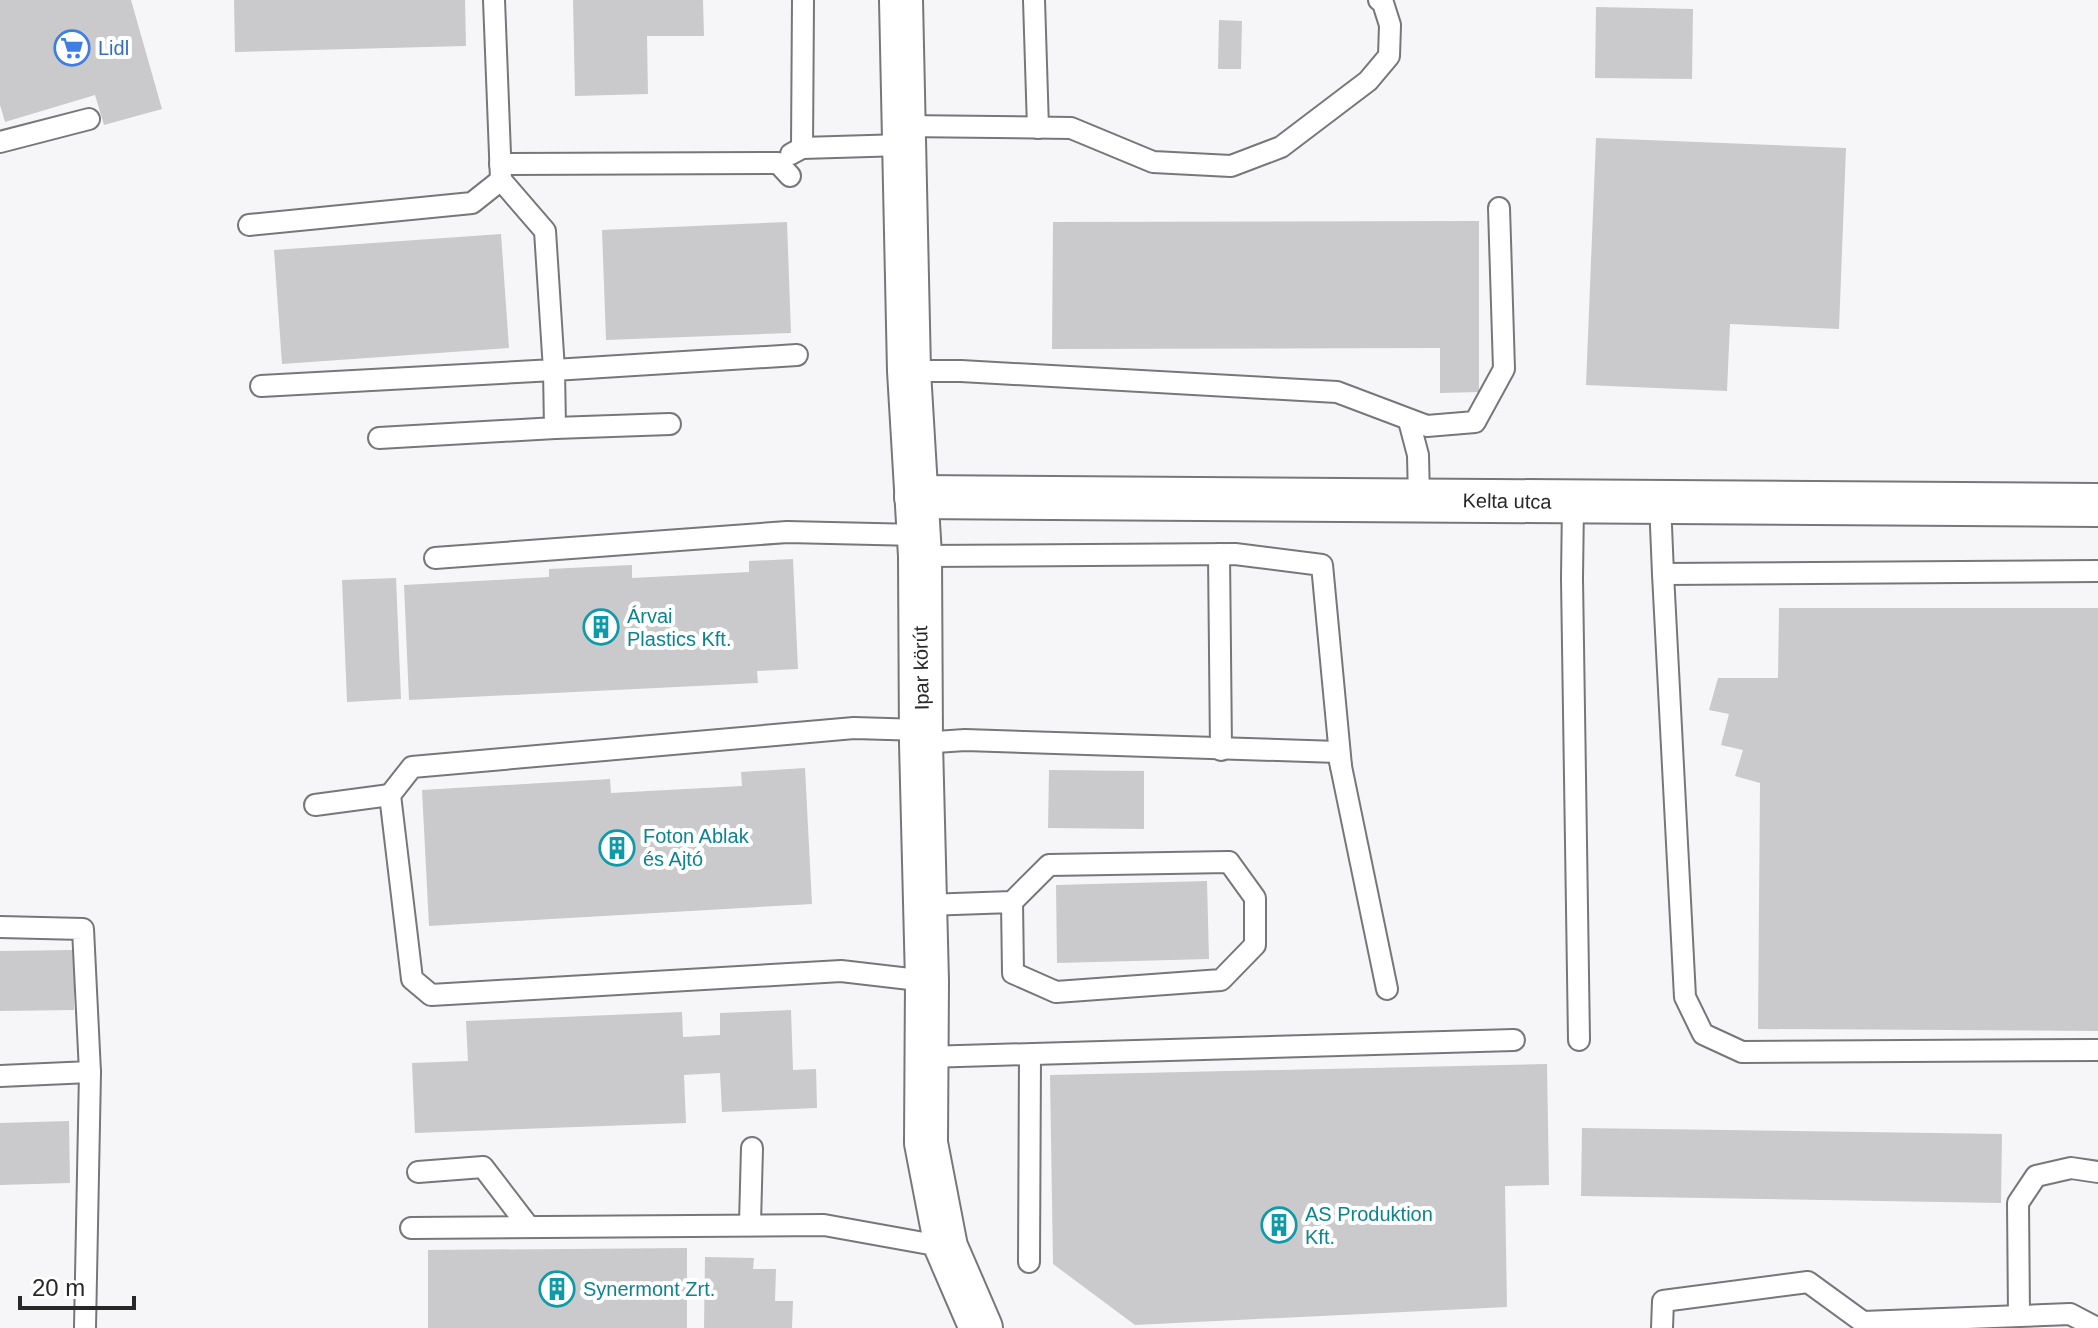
<svg xmlns="http://www.w3.org/2000/svg" width="2098" height="1328" viewBox="0 0 2098 1328" font-family="Helvetica,sans-serif">
<rect width="100%" height="100%" fill="#f6f6f9"/>
<!-- building -->
<g fill="#cacacc">
<polygon points="0,0 131,0 162,109 104,125 95,95 5,122 0,105"/>
<polygon points="234,0 465,0 466,46 235,52"/>
<polygon points="573,0 703,0 704,36 647,36 648,94 575,96"/>
<polygon points="1596,7 1693,9 1692,79 1595,78"/>
<polygon points="1219,20 1242,21 1241,69 1218,69"/>
<polygon points="1596,138 1846,148 1839,329 1730,324 1727,391 1586,385"/>
<polygon points="1479,221 1479,392 1440,393 1440,348 1052,349 1053,222"/>
<polygon points="787,222 791,333 606,340 602,230"/>
<polygon points="501,234 509,348 282,364 274,250"/>
<polygon points="793,559 798,669 757,671 758,683 409,700 404,585 549,577 549,569 632,565 632,578 749,572 749,561"/>
<polygon points="396,578 401,699 347,702 342,580"/>
<polygon points="1779,608 2098,608 2098,1031 1758,1029 1760,783 1735,776 1743,750 1721,745 1729,714 1709,710 1718,678 1778,678"/>
<polygon points="805,768 812,904 429,926 422,790 610,779 611,793 742,786 741,772"/>
<polygon points="1049,770 1144,771 1144,829 1048,828"/>
<polygon points="1207,881 1209,959 1057,963 1056,885"/>
<polygon points="74,950 74,1010 0,1011 0,951"/>
<polygon points="791,1010 793,1070 816,1069 817,1108 722,1112 720,1073 684,1075 686,1123 415,1133 412,1063 468,1061 466,1021 682,1012 683,1037 720,1035 720,1013"/>
<polygon points="1547,1064 1549,1185 1505,1186 1507,1307 1135,1325 1053,1264 1050,1075"/>
<polygon points="69,1121 70,1183 0,1185 0,1123"/>
<polygon points="1582,1128 2002,1134 2001,1203 1581,1196"/>
<polygon points="687,1248 687,1328 428,1328 428,1250"/>
<polygon points="705,1257 754,1258 753,1269 776,1269 775,1301 793,1301 792,1328 704,1328"/>
</g>
<g fill="none" stroke-linecap="round" stroke-linejoin="round">
<defs>
<g id="lane">
<polyline points="1034,0 1038,128"/>
<polyline points="903,126 1071,128 1153,162 1231,166 1281,147 1368,81 1389,56 1390,25 1383,3 1379,0"/>
<polyline points="0,142 89,119"/>
<polyline points="802,148 803,0"/>
<polyline points="791,154 802,148 903,145"/>
<polyline points="500,164 778,163 790,176"/>
<polyline points="249,225 472,203 501,180"/>
<polyline points="909,371 961,371 1337,392 1427,426 1475,422 1504,369 1499,208"/>
<polyline points="261,386 554,370 545,231 501,180 494,0"/>
<polyline points="1409,421 1418,455 1419,499"/>
<polyline points="555,428 670,424"/>
<polyline points="379,438 555,428 554,370 797,355"/>
<polyline points="1573,502 1572,579 1579,1040"/>
<polyline points="1660,502 1663,574 2098,571"/>
<polyline points="1219,554 1221,750"/>
<polyline points="920,556 1235,554 1322,565 1341,766"/>
<polyline points="435,558 787,532 918,535"/>
<polyline points="1663,574 1685,997 1703,1034 1742,1052 2098,1050"/>
<polyline points="922,730 854,728 412,767 390,795 412,979 431,995 841,971 927,981"/>
<polyline points="921,743 965,740 1338,752 1387,989"/>
<polyline points="315,805 390,795"/>
<polyline points="926,905 1012,902 1049,865 1229,862 1255,898 1255,945 1221,980 1056,992 1013,973 1012,902"/>
<polyline points="0,927 83,929 90,1072 0,1076"/>
<polyline points="926,1057 1514,1040"/>
<polyline points="418,1172 483,1167 529,1227"/>
<polyline points="750,1223 752,1148"/>
<polyline points="411,1228 824,1225 946,1247"/>
<polyline points="1029,1262 1030,1055"/>
<polyline points="2019,1316 2018,1203 2036,1176 2071,1168 2098,1172"/>
<polyline points="85,1328 90,1072"/>
<polyline points="1662,1328 1663,1301 1808,1282 1863,1322 2070,1314 2097,1328"/>
</g>
<g id="street">
<polyline points="901,0 909,371 920,556 921,743 927,981 926,1143 946,1247 981,1328"/>
<polyline points="916,497 2098,505"/>
</g>
</defs>
<!-- lane casing -->
<use href="#lane" stroke="#77777a" stroke-width="24"/>
<!-- street casing -->
<use href="#street" stroke="#77777a" stroke-width="46"/>
<!-- lane -->
<use href="#lane" stroke="#fff" stroke-width="20"/>
<!-- street -->
<use href="#street" stroke="#fff" stroke-width="42"/>
</g>
<!-- icons -->
<defs>
<symbol id="supermarket-ring" viewBox="-11 -11 22 22"><circle r="9.5" fill="#fff" stroke="#3f7fe0" stroke-width="1.5"/><path d="M-6-5.5h2.5l.6 2H6L4.5 2H-2.5L-4.4-4H-6ZM-1.5 3.2a1.3 1.3 0 1 0 .1 0ZM3 3.2a1.3 1.3 0 1 0 .1 0Z" fill="#3f7fe0"/></symbol>
<symbol id="building-ring" viewBox="-11 -11 22 22"><circle r="9.5" fill="#fff" stroke="#0f9aa8" stroke-width="1.5"/><path d="M-4-6H4V6H1V3H-1V6H-4ZM-2.5-4.3h1.7v1.8h-1.7ZM.8-4.3h1.7v1.8H.8ZM-2.5-1h1.7V.8h-1.7ZM.8-1h1.7V.8H.8Z" fill="#0f9aa8"/></symbol>
</defs>
<g fill-rule="evenodd">
<use href="#supermarket-ring" x="52" y="28" width="40" height="40"/>
<use href="#building-ring" x="581" y="607" width="40" height="40"/>
<use href="#building-ring" x="597" y="828" width="40" height="40"/>
<use href="#building-ring" x="1259" y="1205" width="40" height="40"/>
<use href="#building-ring" x="537" y="1269" width="40" height="40"/>
</g>
<g text-anchor="middle" stroke-width="8" stroke-linejoin="round" paint-order="stroke">
<!-- shop labels -->
<g font-size="20" fill="#366cbe" stroke="#fff" text-anchor="start">
<text x="98" y="55">Lidl</text>
</g>
<!-- street labels -->
<g font-size="20" fill="#282829" stroke="#fff">
<text transform="translate(1507 501) rotate(1)" y="7">Kelta utca</text>
<text transform="translate(921 668) rotate(-91)" y="7">Ipar körút</text>
</g>
<!-- culture labels -->
<g font-size="20" fill="#0d838f" stroke="#fff" text-anchor="start">
<text x="627" y="623">Árvai<tspan x="627" dy="23">Plastics Kft.</tspan></text>
<text x="643" y="843">Foton Ablak<tspan x="643" dy="23">és Ajtó</tspan></text>
<text x="1305" y="1221">AS Produktion<tspan x="1305" dy="23">Kft.</tspan></text>
<text x="583" y="1296">Synermont Zrt.</text>
</g>
</g>
<!-- scale -->
<path d="M20 1296v12h114v-12" fill="none" stroke="#282829" stroke-width="4"/>
<text x="32" y="1296" font-size="24" fill="#282829" stroke="#ffffff" stroke-width="6" paint-order="stroke">20 m</text>
</svg>
